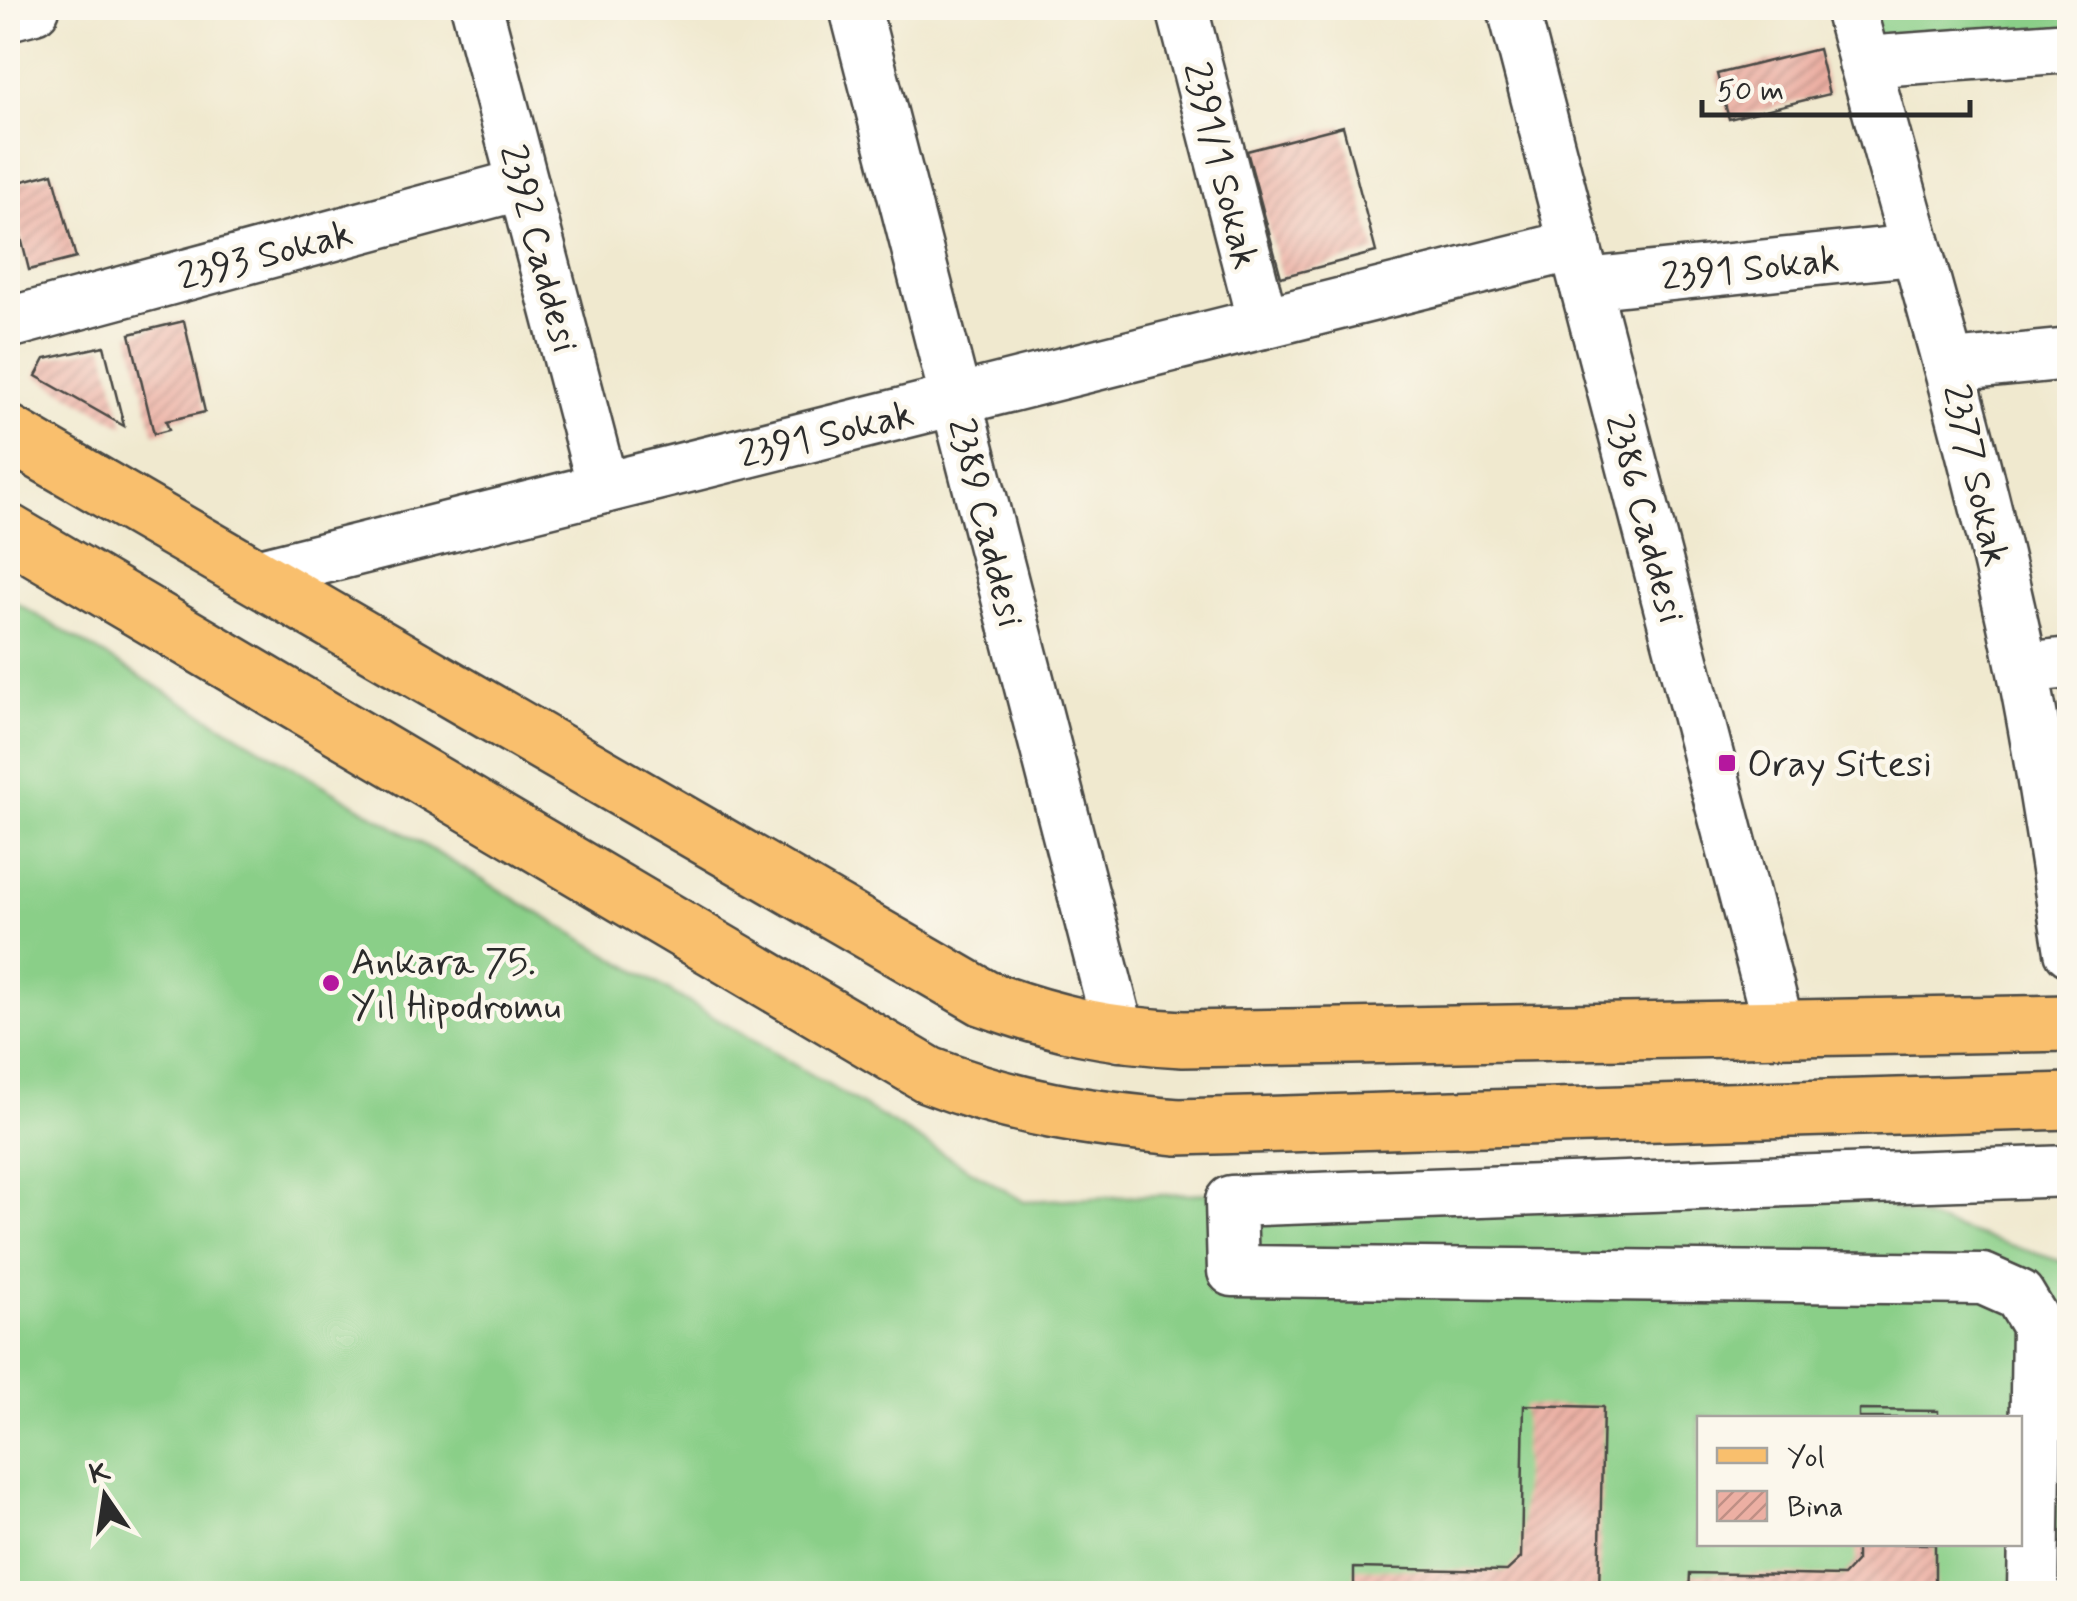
<svg xmlns="http://www.w3.org/2000/svg" width="2077" height="1601" viewBox="0 0 2077 1601" font-family="Mynerve,sans-serif">
<defs>
<pattern id="grass-tufts" width="24" height="20" patternUnits="userSpaceOnUse" patternTransform="scale(2.5)"><rect width="24" height="20" fill="#8acf88"/><path d="M3 7l-1-3M5 7V3M7 7l1-3M15 17l-1-3M17 17v-4M19 17l1-3" fill="none" stroke="#77b276"/></pattern>
<pattern id="building-hatch" width="6" height="6" patternUnits="userSpaceOnUse" patternTransform="scale(2.5)"><rect width="6" height="6" fill="#ecafa3"/><path d="M-1 1l2-2M0 6l6-6M5 7l2-2" fill="none" stroke="#bf8f85"/></pattern>
</defs>
<rect width="100%" height="100%" fill="#fbf7ec"/>
<filter id="ink" filterUnits="userSpaceOnUse"><feTurbulence type="fractalNoise" baseFrequency=".01" numOctaves="2"/><feDisplacementMap in="SourceGraphic" scale="20" xChannelSelector="R" yChannelSelector="G"/><feConvolveMatrix kernelMatrix="1 2 1 2 8 2 1 2 1" color-interpolation-filters="sRGB"/></filter>
<filter id="wash" filterUnits="userSpaceOnUse"><feTurbulence type="fractalNoise" baseFrequency=".0048" numOctaves="4" result="noise"/><feDisplacementMap in="SourceGraphic" scale="40" xChannelSelector="R" yChannelSelector="G"/><feGaussianBlur stdDeviation="2.25" result="paint"/><feColorMatrix in="noise" values="0 0 0 0 0 0 0 0 0 0 0 0 0 0 0 0 0 1.4 0 .05"/><feComposite in="paint" operator="in"/></filter>
<g filter="url(#wash)">
<rect width="100%" height="100%" fill="#f0e9cf"/>
<!-- grass -->
<polygon fill="url(#grass-tufts)" stroke="#5a7d5a" stroke-width="2.5" points="1850,8 2069,8 2069,47 1864,62"/>
<!-- pitch -->
<path fill="#8acf88" stroke="#5a7d5a" stroke-width="2.5" fill-rule="evenodd" d="M8 598 1023 1201 1771 1169 2069 1264V1593H8ZM1700 1418H2020V1544H1700Z"/>
<g id="blocks">
<!-- building -->
<g fill="url(#building-hatch)">
<polygon points="1818,49 1829,94 1729,119 1717,74"/>
<polygon points="1343,126 1376,252 1281,277 1247,151"/>
<polygon points="53,173 76,258 29,270 8,185"/>
<polygon points="184,321 205,412 166,421 169,430 154,434 130,334"/>
<polygon points="104,346 124,426 36,376 45,359"/>
<polygon points="1524,1405 1603,1407 1599,1594 1354,1594 1354,1568 1507,1571 1521,1558"/>
<polygon points="1859,1410 1938,1411 1938,1418 1859,1418"/>
<polygon points="1856,1544 1935,1544 1935,1594 1689,1594 1690,1573 1843,1576 1856,1562"/>
</g>
</g>
</g>
<g filter="url(#ink)">
<use href="#blocks" fill-opacity="0" stroke="#494844" stroke-width="2.5"/>
<g fill="none" stroke-linecap="round" stroke-linejoin="round">
<defs>
<g id="minor">
<polyline points="477,8 603,488"/>
<polyline points="855,8 1120,1036"/>
<polyline points="1182,8 1263,323"/>
<polyline points="1513,8 1779,1028"/>
<path d="M1850 8C1908 227 1976 444 2022 667 2042 761 2054 856 2070 951"/>
<polyline points="8,15 34,8"/>
<polyline points="1864,62 2070,47"/>
<polyline points="1585,284 1914,250"/>
<polyline points="8,323 523,184"/>
<polyline points="1951,366 2070,354"/>
<polyline points="252,576 1575,245"/>
<polyline points="2023,668 2070,663"/>
<polyline points="2033,1594 2037,1325 2019,1295 1983,1279 1233,1271 1231,1201 2070,1171"/>
</g>
<g id="major">
<path d="M8 433 984 998C1056 1024 1107 1035 1183 1039L2070 1023"/>
<path d="M8 532 929 1075C1015 1108 1087 1119 1178 1127L2070 1101"/>
</g>
</defs>
<!-- minor casing -->
<use href="#minor" stroke="#494844" stroke-width="55"/>
<!-- major casing -->
<use href="#major" stroke="#494844" stroke-width="60"/>
<!-- path -->
<polyline stroke="#494844" stroke-width="6" stroke-dasharray="8 8" stroke-linecap="butt" points="1906,8 1911,11 1958,9"/>
<!-- minor -->
<use href="#minor" stroke="#fff" stroke-width="50"/>
<!-- major -->
<use href="#major" stroke="#f9bf6d" stroke-width="55"/>
</g>
</g>
<!-- markers -->
<g fill="#b5179e" stroke="#fbf7ec" stroke-width="4">
<rect x="1717" y="753" width="20" height="20" rx="5"/>
<circle cx="331" cy="983" r="10"/>
</g>
<g text-anchor="middle" stroke-width="9" stroke-linejoin="round" paint-order="stroke">
<!-- street labels -->
<g font-size="38" fill="#2b2b2b" stroke="#fbf7ec">
<text transform="translate(1222 165) rotate(76)" y="13">2391/1 Sokak</text>
<text transform="translate(540 248) rotate(75)" y="13">2392 Caddesi</text>
<text transform="translate(265 254) rotate(-15)" y="13">2393 Sokak</text>
<text transform="translate(1750 267) rotate(-6)" y="13">2391 Sokak</text>
<text transform="translate(826 433) rotate(-14)" y="13">2391 Sokak</text>
<text transform="translate(1977 475) rotate(77)" y="13">2377 Sokak</text>
<text transform="translate(1646 518) rotate(75)" y="13">2386 Caddesi</text>
<text transform="translate(987 522) rotate(76)" y="13">2389 Caddesi</text>
</g>
<!-- poi labels -->
<g font-size="38" fill="#2b2b2b" stroke="#fbf7ec" text-anchor="start">
<text x="1747" y="776">Oray Sitesi</text>
<text x="351" y="974">Ankara 75.<tspan x="351" dy="44">Yıl Hipodromu</tspan></text>
</g>
</g>
<!-- margin -->
<rect width="2077" height="1601" fill="none" stroke="#fbf7ec" stroke-width="40"/>
<!-- legend -->
<rect x="1697" y="1416" width="325" height="130" fill="#fbf7ec" stroke="#a8a59f" stroke-width="2.5"/>
<rect x="1717" y="1448" width="50" height="15" fill="#f9bf6d" stroke="#a8a59f" stroke-width="2.5"/>
<text x="1787" y="1466" font-size="30" fill="#2b2b2b">Yol</text>
<rect x="1717" y="1491" width="50" height="30" fill="url(#building-hatch)" stroke="#a8a59f" stroke-width="2.5"/>
<text x="1787" y="1516" font-size="30" fill="#2b2b2b">Bina</text>
<!-- north arrow -->
<g transform="translate(105 1496) rotate(347)" stroke="#fbf7ec" stroke-width="8" paint-order="stroke">
<path d="M0-8L18 38L0 25L-18 38Z" fill="#2b2b2b"/>
<text y="-15" font-size="28" font-weight="bold" text-anchor="middle" fill="#2b2b2b">K</text>
</g>
<!-- scale -->
<path d="M1702 100v15h268v-15" fill="none" stroke="#2b2b2b" stroke-width="5"/>
<text x="1717" y="100" font-size="30" fill="#2b2b2b" stroke="#fbf7ec" stroke-width="8" paint-order="stroke">50 m</text>
</svg>
